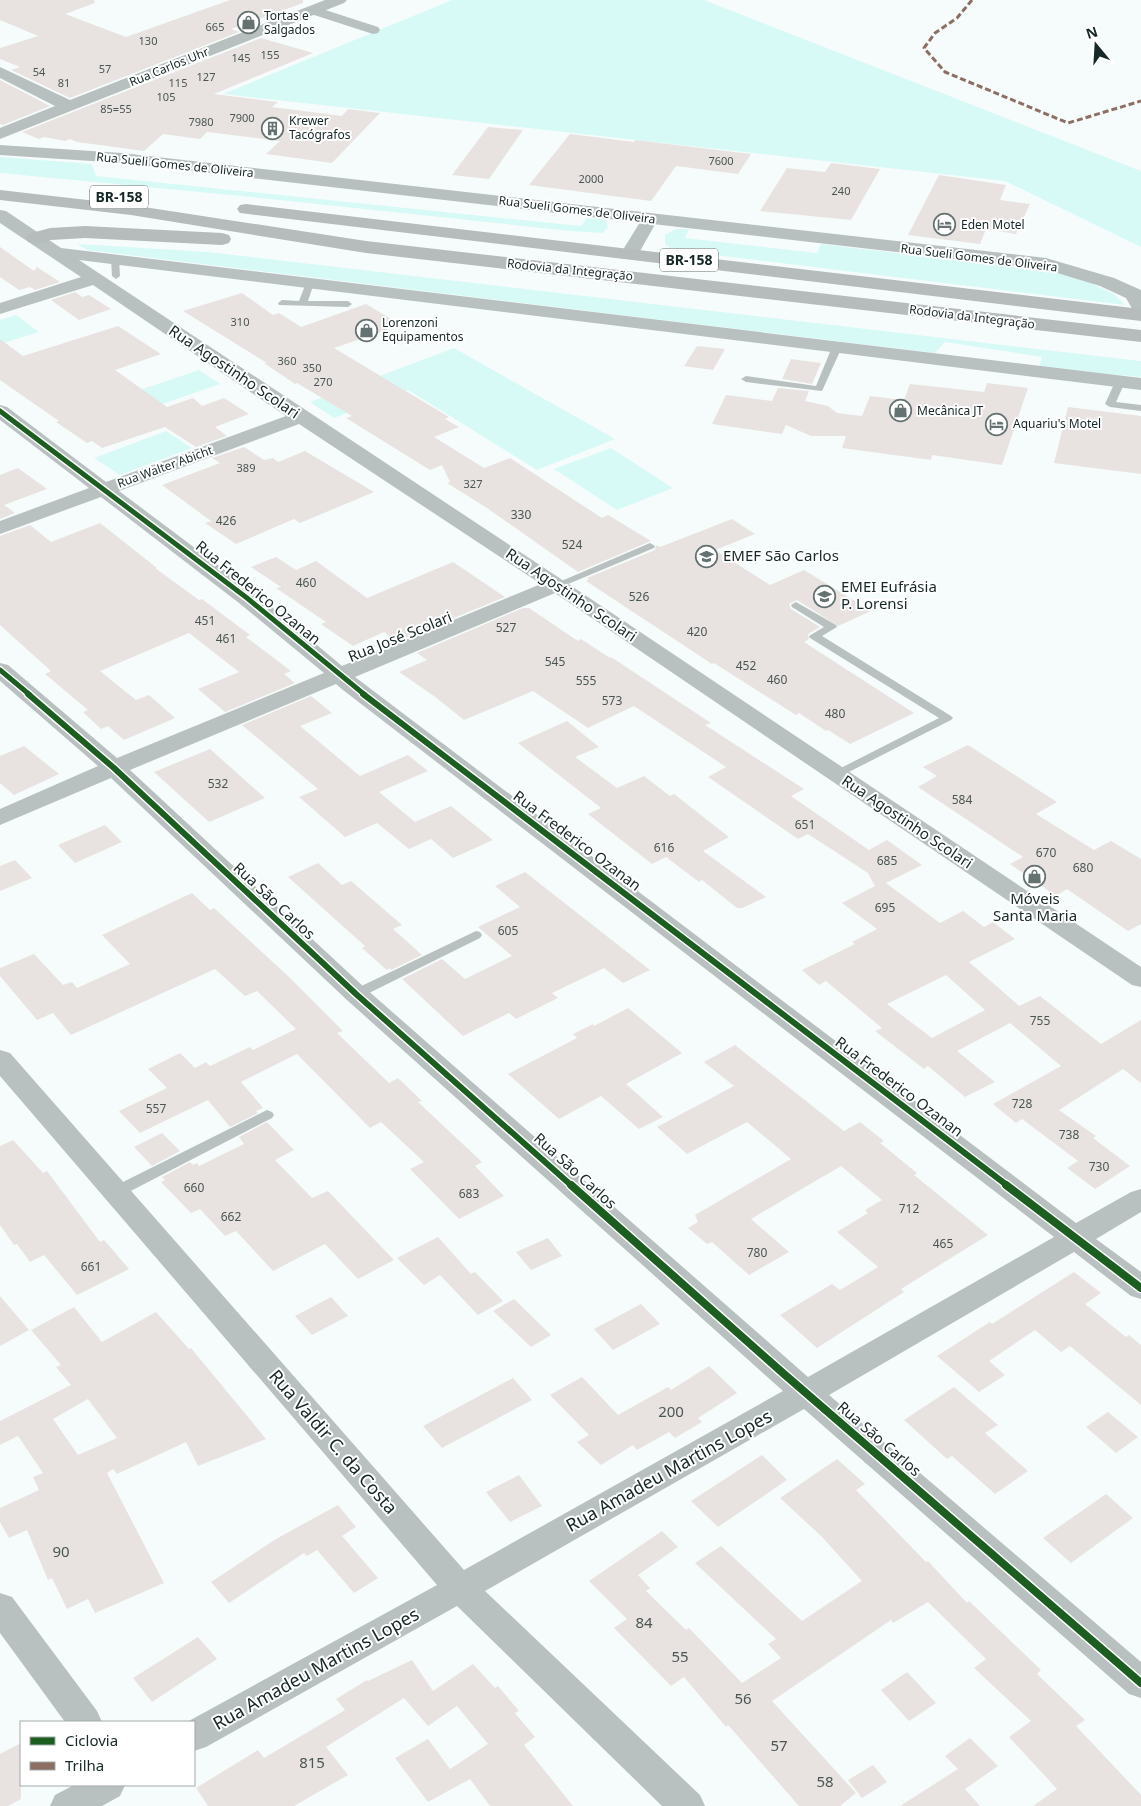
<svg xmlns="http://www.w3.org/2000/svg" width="1141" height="1806" viewBox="0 0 1141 1806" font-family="'Noto Sans',sans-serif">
<rect width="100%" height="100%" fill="#f6fcfb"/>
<!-- green -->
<g fill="#d8faf7">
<polygon points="452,0 704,0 1141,171 1141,247 1005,181 223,94"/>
<polygon points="0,157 92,164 96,176 581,226 587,218 606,220 608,228 602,233 570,231 260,198 0,173"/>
<polygon points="676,229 689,229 685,238 817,253 821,244 1049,271 1086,281 1114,294 1125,305 673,250 665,244 665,235"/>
<polygon points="77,244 208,252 1141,361 1141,377 1039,368 1042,357 945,342 935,353 87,250"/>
<polygon points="16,315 39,332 0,344 0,320"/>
<polygon points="454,348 615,439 537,470 408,390 334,418 310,402"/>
<polygon points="199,370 220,384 148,409 128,394"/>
<polygon points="166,431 192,448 120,475 94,458"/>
<polygon points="611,448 673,488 617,510 554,469"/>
</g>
<!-- building -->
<g fill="#e8e3e0" fill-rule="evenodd">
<polygon points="0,0 94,0 95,3 65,14 126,37 230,0 303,0 303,3 231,29 239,32 70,98 11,70 20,67 0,59 0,48 38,36 0,20"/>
<polygon points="261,38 313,53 214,94 278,102 272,107 342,116 348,109 380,113 332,163 266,154 280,141 207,132 200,139 163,134 144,151 77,142 70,139 65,141 44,137 39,139 22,132"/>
<polygon points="0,80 50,106 3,125 0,124"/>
<polygon points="488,127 523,130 489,179 452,175"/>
<polygon points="570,134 634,142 635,140 751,154 738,174 676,166 651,201 529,185"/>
<polygon points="831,163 880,169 851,220 760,211 787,168 825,172"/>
<polygon points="939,175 1006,185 1000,200 1030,204 1016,234 986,229 980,244 908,235"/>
<polygon points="0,247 34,271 37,267 60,282 35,290 30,287 19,290 0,277"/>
<polygon points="75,292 82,297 89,295 111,309 79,320 51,300"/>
<polygon points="242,293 273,315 279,313 301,327 366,304 401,325 334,348 449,417 445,419 459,427 434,437 484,468 510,458 602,518 608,515 651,541 578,572 487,508 447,483 450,482 442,465 430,470 346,418 352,416 297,383 295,384 264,363 267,363 183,311"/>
<polygon points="118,326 161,354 115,370 167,407 193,398 202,406 224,398 249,414 215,427 227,436 196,447 165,427 102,448 92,441 87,443 56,422 59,421 0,380 0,339 23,356"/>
<polygon points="697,346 725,349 713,370 684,366"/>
<polygon points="791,359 821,363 812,384 782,379"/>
<polygon points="987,383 1028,388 1002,465 932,455 931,460 842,448 846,436 811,436 786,425 782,434 712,424 726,395 772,401 778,388 809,391 805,401 828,406 837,413 862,416 870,396 904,400 910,384 984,392"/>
<polygon points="1068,407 1141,416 1141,474 1054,463"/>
<polygon points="244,447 264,460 273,458 278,462 305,451 374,492 300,523 294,519 236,544 205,523 211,521 162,485 220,463 212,458"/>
<polygon points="18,468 47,489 4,505 15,513 0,519 0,475"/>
<polygon points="732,519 755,534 715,550 770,585 804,570 871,611 838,626 797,600 789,604 791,609 820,627 808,634 809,639 804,642 914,713 850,744 828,730 826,731 799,713 796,715 714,663 712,664 586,581 589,579 587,578 655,550 656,545 660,547"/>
<polygon points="100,523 157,568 155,568 199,600 202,599 250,635 246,637 291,671 284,674 295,683 225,712 198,689 239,672 189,633 100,671 136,700 149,695 175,718 124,740 108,726 101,729 83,712 88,710 45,674 51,671 0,625 0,536 30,525 51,542"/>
<polygon points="276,557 296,570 316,561 367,598 453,562 505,597 398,641 384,632 353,646 321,624 326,622 276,588 281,587 251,567"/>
<path d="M523 608H529L578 641 581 639 610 658 611 657 711 723 705 725 804 789 791 796 869 850 887 840 922 865 886 883 940 923 963 911 984 927 993 922 1015 939 969 962 1019 1006 1040 996 1101 1044 1141 1020V1083L1123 1069 1059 1110 1096 1136 1093 1138 1130 1166 1095 1189 1067 1168 1078 1161 1022 1119 1016 1123 993 1104 1061 1066 1010 1023 957 1051 995 1082 965 1097 928 1066 924 1069 875 1031 882 1028 826 981 819 985 802 970 855 944 852 942 877 929 842 903 875 886 868 873 808 834 798 839 708 777 726 767 634 706 588 728 533 691 464 720 434 696 399 672 427 660 417 653ZM946 975 985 1010 932 1038 887 1004Z"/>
<polygon points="311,696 332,713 300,726 360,776 408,755 428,771 379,792 415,822 451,806 493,840 453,858 431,839 409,849 377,823 345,837 299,797 318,789 242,725"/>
<polygon points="567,721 599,747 575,757 617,788 644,776 670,796 674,794 729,837 703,851 766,897 742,908 737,908 702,880 699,882 666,857 652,864 588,814 601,808 518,743"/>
<polygon points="968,745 1057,802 1036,814 1094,850 1111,841 1141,859 1141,924 1128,931 1067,889 1056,896 1010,864 1023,857 918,787 937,776 923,767"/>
<polygon points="24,746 59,774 14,795 0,783 0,756"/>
<polygon points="210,749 265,798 209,822 154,772"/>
<polygon points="105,825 122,842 75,863 58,845"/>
<polygon points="15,860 32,878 0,891 0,866"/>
<polygon points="318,863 342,885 351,881 402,925 393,929 422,955 391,970 390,968 387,970 362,948 365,946 288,877"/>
<polygon points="525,872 650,970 623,983 604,968 552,993 558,998 516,1019 509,1013 463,1036 402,979 442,959 465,979 512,956 478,927 520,907 495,886"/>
<polygon points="192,893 210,910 214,908 288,976 343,1031 337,1033 389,1083 398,1078 422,1101 418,1102 482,1162 475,1166 504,1196 459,1219 410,1169 424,1162 381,1122 370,1128 297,1054 241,1082 263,1108 256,1111 258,1113 230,1127 208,1100 140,1133 119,1111 167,1088 148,1069 180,1053 195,1068 206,1062 210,1066 250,1047 253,1050 296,1029 257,991 245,996 215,969 71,1035 53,1013 37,1020 0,976 0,968 34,954 63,985 72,982 77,988 130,964 102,935"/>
<polygon points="628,1008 682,1053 626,1084 663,1117 639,1129 601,1096 559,1119 508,1074 577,1038 573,1034 593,1024 594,1026"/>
<polygon points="735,1045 844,1131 860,1122 884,1141 880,1143 917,1173 914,1175 988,1235 901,1289 904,1292 817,1348 780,1315 832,1284 840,1290 878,1267 837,1232 868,1213 865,1210 882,1200 841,1166 751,1219 789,1252 749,1275 712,1242 707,1244 688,1228 698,1222 695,1215 791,1159 747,1122 687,1154 657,1127 734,1086 704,1062"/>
<polygon points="267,1122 294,1150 275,1160 312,1198 328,1191 394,1260 358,1279 325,1244 273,1271 236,1231 225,1236 200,1209 191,1213 161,1182 165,1180 162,1177 190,1162 193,1165 197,1163 199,1166 244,1144 239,1137"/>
<polygon points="162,1133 180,1151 152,1166 134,1147"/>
<polygon points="13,1140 43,1173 47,1171 100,1242 104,1240 129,1269 77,1295 44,1255 30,1262 17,1244 14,1245 0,1225 0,1146"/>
<polygon points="438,1237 471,1274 475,1272 503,1301 478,1315 440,1275 424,1285 397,1258"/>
<polygon points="548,1238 562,1256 531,1270 516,1252"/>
<polygon points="1074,1272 1101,1293 1085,1304 1126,1337 1129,1335 1141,1345 1141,1405 1070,1346 1061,1352 1035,1330 989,1361 1005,1375 979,1392 937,1356 990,1322 992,1324"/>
<polygon points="0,1296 29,1330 0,1346"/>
<polygon points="331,1297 348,1316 312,1335 295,1316"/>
<polygon points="514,1299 551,1335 531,1347 493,1311"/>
<polygon points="641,1304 660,1324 613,1350 594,1329"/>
<path d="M74 1307 102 1342 156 1312 189 1349 191 1348 266 1439 198 1466 186 1442 117 1474 113 1469 107 1473 164 1583 95 1613 88 1599 67 1609 52 1578 48 1580 27 1530 9 1538 0 1522V1508L39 1490 33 1477 43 1473 18 1436 0 1445V1421L71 1385 56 1367 61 1365 31 1330ZM88 1399 117 1438 78 1455 53 1419Z"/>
<polygon points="709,1366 737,1393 698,1418 702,1422 675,1438 669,1432 637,1450 633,1445 601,1465 577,1442 589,1435 550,1395 582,1377 618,1415 668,1387 671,1390"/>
<polygon points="513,1378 532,1400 442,1448 423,1426"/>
<polygon points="954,1387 998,1425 985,1433 1028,1471 995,1494 952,1456 947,1459 904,1420"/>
<polygon points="1108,1412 1138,1437 1116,1453 1086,1427"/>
<polygon points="762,1455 787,1480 718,1527 691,1501"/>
<polygon points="837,1459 865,1484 856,1490 926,1562 928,1561 967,1603 969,1601 1041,1670 1037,1674 1085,1720 1076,1726 1141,1795 1141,1806 1033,1806 1057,1789 1009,1737 1031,1721 974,1668 986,1659 928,1602 893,1623 891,1620 772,1701 856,1793 840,1806 799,1806 728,1725 726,1727 684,1677 671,1686 614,1628 627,1619 589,1581 662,1531 678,1547 638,1575 650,1588 646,1591 686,1630 689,1628 742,1683 781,1658 768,1644 776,1639 695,1563 721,1546 802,1621 862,1581 821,1536 780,1498"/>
<polygon points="519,1475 542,1506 510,1522 486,1492"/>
<polygon points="1106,1494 1133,1518 1071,1563 1043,1538"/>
<polygon points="338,1505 356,1527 342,1536 378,1578 354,1593 317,1550 307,1556 304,1553 229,1603 211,1582 276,1539"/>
<polygon points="198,1637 217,1659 152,1702 133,1678"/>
<polygon points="412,1660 433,1691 473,1664 495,1688 498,1686 519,1711 515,1713 535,1737 524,1745 573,1806 490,1806 470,1779 428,1802 395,1758 428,1739 450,1769 488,1744 457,1706 428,1726 404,1698 326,1747 348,1775 294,1806 208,1806 196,1788 258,1750 264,1758 345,1710 336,1699 367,1680 368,1681"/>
<polygon points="907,1672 936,1703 909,1721 881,1690"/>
<polygon points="970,1738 998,1766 965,1789 980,1806 900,1806 958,1769 945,1756"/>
<polygon points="21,1743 21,1799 8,1806 0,1806 0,1754"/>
<polygon points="873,1765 887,1782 862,1798 848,1780"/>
</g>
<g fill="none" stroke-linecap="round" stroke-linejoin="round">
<!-- lane -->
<g fill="#b9c0c0" fill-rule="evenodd">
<polygon points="115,256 119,259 120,276 116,279 112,276 111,259"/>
<polygon points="310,280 314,283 308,301 348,301 352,304 348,307 279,305 278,303 282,300 299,301 306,283"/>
<polygon points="837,344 842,347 822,391 746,382 741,379 746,376 816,386 832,347"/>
<polygon points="1120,379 1125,382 1116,402 1141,405 1141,411 1110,407 1105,404 1115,382"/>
<polygon points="650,543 655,546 654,548 561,587 557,588 552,585"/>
<polygon points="796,602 836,625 837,627 822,636 951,716 953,718 951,720 841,776 833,776 831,774 833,772 939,718 810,638 809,636 824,627 792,607 791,605"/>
<polygon points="476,931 480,932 482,935 480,938 361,997 351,997 349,994 351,991"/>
<polygon points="267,1110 272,1112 274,1115 272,1118 121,1196 111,1196 109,1192 111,1188"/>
</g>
<!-- street -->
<g fill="#b9c0c0" fill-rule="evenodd">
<polygon points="313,6 378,27 380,30 378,33 373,34 308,13 306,10 308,7"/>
<path d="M0 210 6 211 61 248 1141 378V390L79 260 564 581 1141 967V987L1132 985 555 593 355 677 1076 1223 1131 1192 1141 1189V1212L1096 1239 1141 1272V1299L1131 1296 1074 1252 829 1395 1141 1662V1698L1129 1694 804 1409 485 1591 700 1795 705 1806H662L457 1606 206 1747 194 1751V1722H187L437 1585 0 1076V1050L10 1053 464 1570 783 1391 347 1000 111 778 0 825V809L98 766 0 681V663L8 665 117 758 324 673 239 603 101 497 0 534V521L89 488 0 420V405L7 407 106 482 286 416 93 285 0 314V303L81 277 0 223ZM299 424 541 584 342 666 255 593 119 491ZM336 684 343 690 1054 1237 808 1377 365 988 130 770Z"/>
<polygon points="650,214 656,215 658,219 639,253 636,257 630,258 624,257 621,253 642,219 644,215"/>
<polygon points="0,1593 12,1597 97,1711 102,1722 65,1722 0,1633"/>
<polygon points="74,1785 125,1785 120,1796 102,1806 50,1806 55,1795"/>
</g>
<!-- secondary -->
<g fill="#b8c0bf" fill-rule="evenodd">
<polygon points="325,0 347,0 344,3 0,139 0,128 55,106 0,78 0,67 70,100"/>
<polygon points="0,145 122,153 1046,258 1114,278 1141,290 1141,314 1134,312 1126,298 1100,286 1044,269 122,163 0,155"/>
</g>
<!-- highway -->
<g fill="#b5bcbb" fill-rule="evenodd">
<polygon points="0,190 131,205 366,241 1141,330 1141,342 366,253 131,215 0,200"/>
<polygon points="246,204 1141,309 1141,321 240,213 237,209 240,205"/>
<polygon points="85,226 222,233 229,235 231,239 229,243 222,245 85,238 51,240 35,244 28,242 26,238 28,234 50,228"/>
</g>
<!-- quiet -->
<polyline stroke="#8d6e63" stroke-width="3" stroke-dasharray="6 3" stroke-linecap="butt" points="972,0 957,18 935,33 924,48 945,72 1068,123 1141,101"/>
<defs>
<g id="cycleway-far2">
<polyline points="0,411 247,598 365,695"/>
<polyline points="0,670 30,695"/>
</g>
<g id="cycleway-far1">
<polyline points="28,694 114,768 356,994 572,1186"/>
<polyline points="363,694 1008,1186"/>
</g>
<g id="cycleway">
<polyline points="571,1185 784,1374 1141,1683"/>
<polyline points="1006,1185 1141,1288"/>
</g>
</defs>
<!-- cycleway-far2 casing -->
<use href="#cycleway-far2" stroke="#fff" stroke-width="8"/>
<!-- cycleway-far1 casing -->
<use href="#cycleway-far1" stroke="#fff" stroke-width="9"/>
<!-- cycleway casing -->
<use href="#cycleway" stroke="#fff" stroke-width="11"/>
<!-- cycleway-far2 -->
<use href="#cycleway-far2" stroke="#1b5e20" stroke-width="5"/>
<!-- cycleway-far1 -->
<use href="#cycleway-far1" stroke="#1b5e20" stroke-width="6"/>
<!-- cycleway -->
<use href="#cycleway" stroke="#1b5e20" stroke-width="8"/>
</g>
<!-- icons -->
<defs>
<symbol id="shop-ring" viewBox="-11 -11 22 22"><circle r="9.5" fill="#fff" stroke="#647271" stroke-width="1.5"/><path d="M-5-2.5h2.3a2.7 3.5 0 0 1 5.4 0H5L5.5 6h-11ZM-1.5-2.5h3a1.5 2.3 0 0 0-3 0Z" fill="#647271"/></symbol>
<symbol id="building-ring" viewBox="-11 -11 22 22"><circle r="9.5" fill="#fff" stroke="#647271" stroke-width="1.5"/><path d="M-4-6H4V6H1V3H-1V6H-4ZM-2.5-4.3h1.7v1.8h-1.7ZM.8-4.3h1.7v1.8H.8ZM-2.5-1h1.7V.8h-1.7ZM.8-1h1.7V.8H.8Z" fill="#647271"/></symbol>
<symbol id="hotel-ring" viewBox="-11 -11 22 22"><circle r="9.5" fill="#fff" stroke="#647271" stroke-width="1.5"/><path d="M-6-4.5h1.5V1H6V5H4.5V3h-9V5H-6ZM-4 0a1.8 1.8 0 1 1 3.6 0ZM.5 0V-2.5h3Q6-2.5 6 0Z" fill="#647271"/></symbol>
<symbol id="school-ring" viewBox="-11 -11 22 22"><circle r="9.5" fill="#fff" stroke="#647271" stroke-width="1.5"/><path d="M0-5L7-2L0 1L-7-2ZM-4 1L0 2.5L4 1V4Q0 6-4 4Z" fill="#647271"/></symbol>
</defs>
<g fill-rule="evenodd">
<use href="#shop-ring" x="236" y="10" width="25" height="25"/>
<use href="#building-ring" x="260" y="116" width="25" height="25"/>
<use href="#hotel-ring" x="932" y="212" width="25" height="25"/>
<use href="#shop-ring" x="354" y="318" width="25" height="25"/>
<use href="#shop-ring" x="888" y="398" width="25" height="25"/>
<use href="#hotel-ring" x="984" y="412" width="25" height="25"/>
<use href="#school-ring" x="694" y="544" width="25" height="25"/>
<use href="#school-ring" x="812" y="584" width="25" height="25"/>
<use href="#shop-ring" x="1022" y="864" width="25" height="25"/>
</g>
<g text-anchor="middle" stroke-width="4" stroke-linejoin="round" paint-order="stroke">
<!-- far-number labels -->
<g font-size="11" fill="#4a5654">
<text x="215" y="31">665</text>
<text x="148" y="45">130</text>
<text x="270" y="59">155</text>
<text x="241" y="62">145</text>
<text x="105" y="73">57</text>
<text x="39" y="76">54</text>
<text x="206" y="81">127</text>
<text x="64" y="87">81</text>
<text x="178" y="87">115</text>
<text x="166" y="101">105</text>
<text x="116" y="113">85=55</text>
<text x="242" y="122">7900</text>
<text x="201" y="126">7980</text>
<text x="721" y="165">7600</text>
<text x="591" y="183">2000</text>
<text x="841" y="195">240</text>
<text x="240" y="326">310</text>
<text x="287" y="365">360</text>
<text x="312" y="372">350</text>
<text x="323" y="386">270</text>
<text x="246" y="472">389</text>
<text x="473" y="488">327</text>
</g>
<!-- far-poi labels -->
<g font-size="12" fill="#152726" stroke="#fff" text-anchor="start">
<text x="264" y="20">Tortas e<tspan x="264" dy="14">Salgados</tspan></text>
<text x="289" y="125">Krewer<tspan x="289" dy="14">Tacógrafos</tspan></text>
<text x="961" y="229">Eden Motel</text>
<text x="382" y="327">Lorenzoni<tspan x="382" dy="14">Equipamentos</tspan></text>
<text x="917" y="415">Mecânica JT</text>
<text x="1013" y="428">Aquariu's Motel</text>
</g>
<!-- far-street labels -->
<g font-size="12" fill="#152726" stroke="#fff">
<text transform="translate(169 67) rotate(-22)" y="4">Rua Carlos Uhr</text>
<text transform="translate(175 165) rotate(6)" y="4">Rua Sueli Gomes de Oliveira</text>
<text transform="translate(577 210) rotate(7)" y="4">Rua Sueli Gomes de Oliveira</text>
<text transform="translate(979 258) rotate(7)" y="4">Rua Sueli Gomes de Oliveira</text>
<text transform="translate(570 270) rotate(6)" y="4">Rodovia da Integração</text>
<text transform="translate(972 317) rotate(7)" y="4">Rodovia da Integração</text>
<text transform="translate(165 467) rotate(-20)" y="4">Rua Walter Abicht</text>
</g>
<!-- number labels -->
<g font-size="12" fill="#4a5654">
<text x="521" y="519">330</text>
<text x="226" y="525">426</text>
<text x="572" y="549">524</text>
<text x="306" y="587">460</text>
<text x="639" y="601">526</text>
<text x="205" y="625">451</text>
<text x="506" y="632">527</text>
<text x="697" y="636">420</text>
<text x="226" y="643">461</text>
<text x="555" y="666">545</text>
<text x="746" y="670">452</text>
<text x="777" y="684">460</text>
<text x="586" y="685">555</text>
<text x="612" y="705">573</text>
<text x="835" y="718">480</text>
<text x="218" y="788">532</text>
<text x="962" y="804">584</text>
<text x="805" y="829">651</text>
<text x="664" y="852">616</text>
<text x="1046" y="857">670</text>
<text x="887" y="865">685</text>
<text x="1083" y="872">680</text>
<text x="885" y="912">695</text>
<text x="508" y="935">605</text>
<text x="1040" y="1025">755</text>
<text x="1022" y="1108">728</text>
<text x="156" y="1113">557</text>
<text x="1069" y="1139">738</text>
<text x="1099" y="1171">730</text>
<text x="194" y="1192">660</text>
<text x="469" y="1198">683</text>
<text x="909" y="1213">712</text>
<text x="231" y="1221">662</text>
<text x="943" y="1248">465</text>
<text x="757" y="1257">780</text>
<text x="91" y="1271">661</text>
</g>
<!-- shield labels -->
<g fill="#fff" stroke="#5b6867" stroke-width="1">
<rect x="90" y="185.5" width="58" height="23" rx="4"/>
<rect x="660" y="248.5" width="58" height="23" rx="4"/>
</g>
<g font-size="14" font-weight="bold" fill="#152726">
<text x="119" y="202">BR-158</text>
<text x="689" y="265">BR-158</text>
</g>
<!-- street labels -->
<g font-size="15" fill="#152726" stroke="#fff">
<text transform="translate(234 372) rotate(34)" y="5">Rua Agostinho Scolari</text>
<text transform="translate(258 593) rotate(39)" y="5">Rua Frederico Ozanan</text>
<text transform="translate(571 595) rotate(34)" y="5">Rua Agostinho Scolari</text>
<text transform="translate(400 637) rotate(-22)" y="5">Rua José Scolari</text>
<text transform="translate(907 822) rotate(34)" y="5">Rua Agostinho Scolari</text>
<text transform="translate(577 841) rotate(37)" y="5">Rua Frederico Ozanan</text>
<text transform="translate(274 901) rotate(43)" y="5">Rua São Carlos</text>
<text transform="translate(899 1087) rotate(37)" y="5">Rua Frederico Ozanan</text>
<text transform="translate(575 1171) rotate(42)" y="5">Rua São Carlos</text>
<text transform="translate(879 1439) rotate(41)" y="5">Rua São Carlos</text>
</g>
<!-- poi labels -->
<g font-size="15" fill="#152726" stroke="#fff" text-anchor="start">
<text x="723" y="561">EMEF São Carlos</text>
<text x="841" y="592">EMEI Eufrásia<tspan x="841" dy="17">P. Lorensi</tspan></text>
<text x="1035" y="904" text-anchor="middle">Móveis<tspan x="1035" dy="17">Santa Maria</tspan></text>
</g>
<!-- near-number labels -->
<g font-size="15" fill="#4a5654">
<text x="671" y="1417">200</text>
<text x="61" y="1557">90</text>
<text x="644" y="1628">84</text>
<text x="680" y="1662">55</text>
<text x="743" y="1704">56</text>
<text x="779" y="1751">57</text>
<text x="312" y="1768">815</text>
<text x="825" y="1787">58</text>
</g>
<!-- near-street labels -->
<g font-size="18" fill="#152726" stroke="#fff">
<text transform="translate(333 1442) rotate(49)" y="6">Rua Valdir C. da Costa</text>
<text transform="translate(669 1471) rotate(-29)" y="6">Rua Amadeu Martins Lopes</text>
<text transform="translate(316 1669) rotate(-29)" y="6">Rua Amadeu Martins Lopes</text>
</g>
</g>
<!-- legend -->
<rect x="20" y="1721" width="175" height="65" fill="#ffffff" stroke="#a1a9a8"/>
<rect x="30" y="1737" width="25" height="8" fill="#1b5e20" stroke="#a1a9a8"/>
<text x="65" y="1746" font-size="15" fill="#152726">Ciclovia</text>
<rect x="30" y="1762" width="25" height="8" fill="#8d6e63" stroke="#a1a9a8"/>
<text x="65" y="1771" font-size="15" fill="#152726">Trilha</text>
<!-- north arrow -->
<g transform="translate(1096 45) rotate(342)" stroke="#ffffff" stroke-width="4" paint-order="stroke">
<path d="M0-4L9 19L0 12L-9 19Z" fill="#152726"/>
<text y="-8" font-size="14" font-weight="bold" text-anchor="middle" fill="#152726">N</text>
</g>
</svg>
